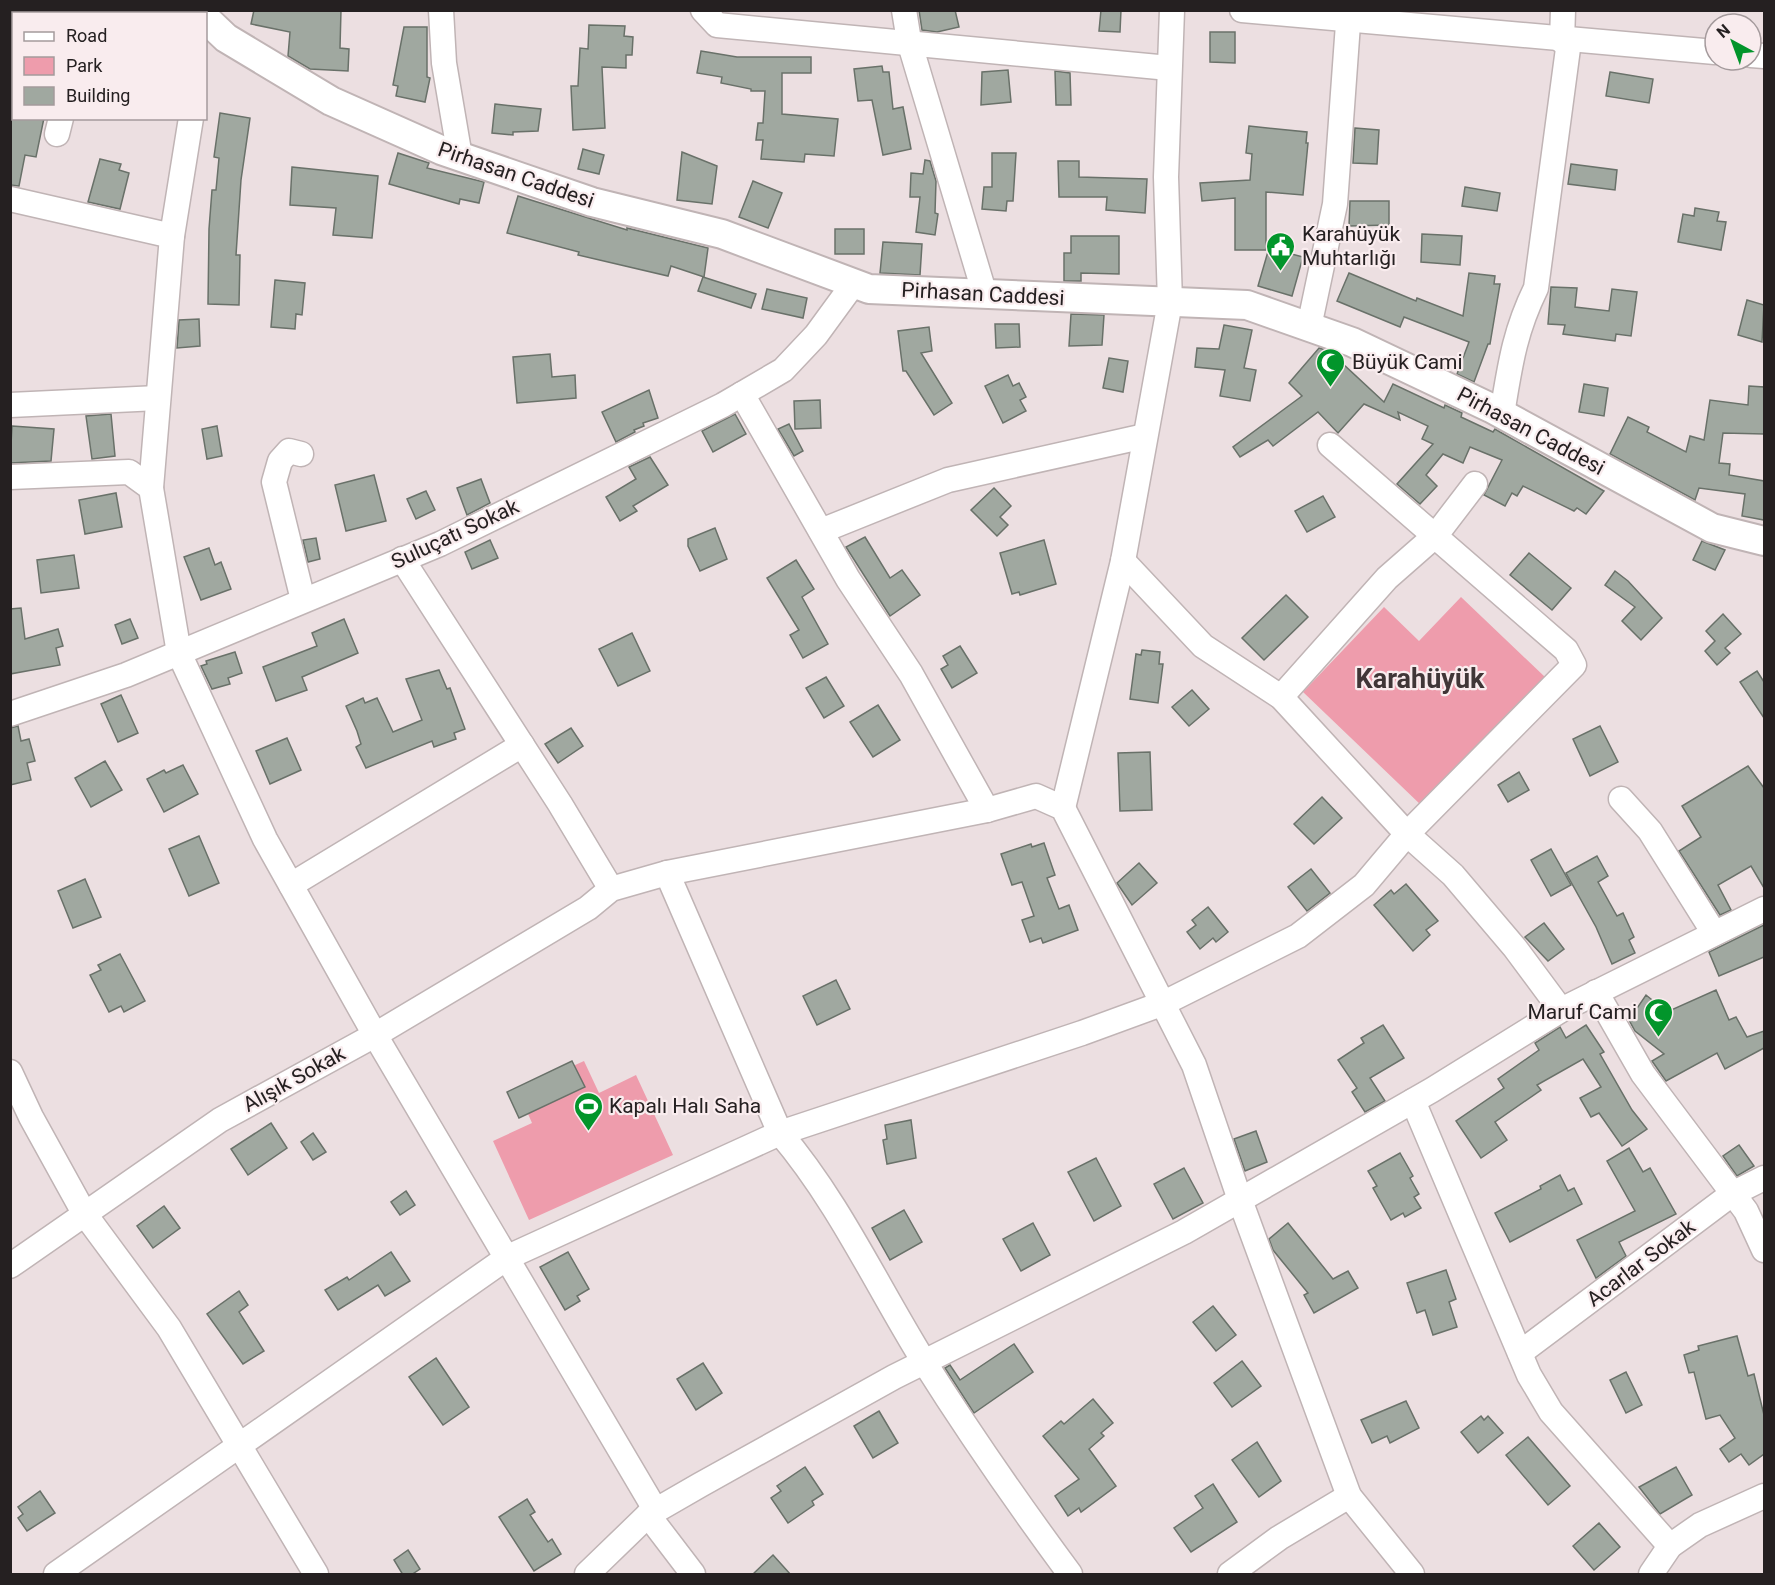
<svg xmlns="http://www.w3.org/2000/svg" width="1775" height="1585" viewBox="0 0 1775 1585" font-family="Roboto,sans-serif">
<rect width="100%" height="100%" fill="#ecdfe1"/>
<!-- green -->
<g fill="#ee9cac">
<polygon points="1461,597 1545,677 1422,806 1303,692 1384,607 1419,641"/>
<polygon points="584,1061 599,1093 636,1075 673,1155 529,1220 493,1141 532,1123 518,1091"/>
</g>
<!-- building -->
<g fill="#a0a8a0" stroke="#697169" stroke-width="1.5">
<polygon points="254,10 341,10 340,48 349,49 348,71 310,69 288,56 290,32 251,24"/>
<polygon points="919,10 955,10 959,27 937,32 922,30"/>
<polygon points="1101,10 1121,10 1120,32 1099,31"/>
<polygon points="589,25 625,26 624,36 633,37 632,55 626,55 626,68 602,67 605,128 573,130 571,86 578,86 580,48 588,49"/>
<polygon points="404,27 427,27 427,77 430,78 425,102 396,96 398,86 393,85"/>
<polygon points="1210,32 1235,32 1235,63 1210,62"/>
<polygon points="701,51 737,57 811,57 811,73 782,73 782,114 838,119 834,156 805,154 804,162 761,159 763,140 756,140 758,123 763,123 765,91 751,91 751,89 721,83 722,77 697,73"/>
<polygon points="882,66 883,72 889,72 893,109 903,107 911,149 883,155 872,100 858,101 854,69"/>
<polygon points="1008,70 1011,102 981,105 982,72"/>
<polygon points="1055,71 1070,73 1071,105 1056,105"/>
<polygon points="1610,72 1653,79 1649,103 1606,96"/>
<polygon points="495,104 541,109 538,131 513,132 513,135 492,133"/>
<polygon points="220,113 250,118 241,180 236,255 240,255 239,305 208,304 209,229 212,190 216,190 219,158 214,157"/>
<polygon points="10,118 44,118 36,157 25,155 19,186 10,185"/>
<polygon points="1249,126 1307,132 1306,143 1308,143 1303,195 1266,192 1266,250 1235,250 1235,198 1202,201 1200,183 1250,180 1252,154 1246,153"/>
<polygon points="1355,128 1379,130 1377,164 1353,163"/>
<polygon points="583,149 604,155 599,174 578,169"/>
<polygon points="682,152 717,166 712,204 677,200"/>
<polygon points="398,153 429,163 427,168 484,182 479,203 460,199 459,204 389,184"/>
<polygon points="992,153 1016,153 1013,201 1007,201 1006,211 982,209 984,187 992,187"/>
<polygon points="100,159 121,164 119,170 129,173 120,209 88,202"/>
<polygon points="925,160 930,161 936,181 935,213 938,214 935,235 916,232 920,197 910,197 911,173 923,174"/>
<polygon points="1058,161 1079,161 1079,177 1147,179 1145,213 1106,210 1107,197 1059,197"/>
<polygon points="1571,164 1617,170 1615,190 1568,184"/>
<polygon points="292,167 378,176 372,238 333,235 336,208 290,205"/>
<polygon points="753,181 782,193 768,228 739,217"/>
<polygon points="1465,187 1500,193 1497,211 1462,206"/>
<polygon points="518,196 627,230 627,228 708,248 704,277 671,266 668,276 578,255 579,252 507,233"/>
<polygon points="1350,201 1389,201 1389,225 1349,226"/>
<polygon points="1695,208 1719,212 1717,221 1726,222 1721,250 1678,242 1683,214 1694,216"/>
<rect x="835" y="229" width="29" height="25"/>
<polygon points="1422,234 1462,236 1460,265 1421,262"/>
<polygon points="1071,236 1119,236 1119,274 1081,273 1081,281 1064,281 1064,253 1071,253"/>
<polygon points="883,242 922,244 920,275 880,273"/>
<polygon points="1269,248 1303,257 1292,296 1258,286"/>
<polygon points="1349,273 1416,301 1417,298 1463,316 1469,273 1495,276 1494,284 1500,284 1490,344 1488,344 1474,382 1457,374 1469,342 1404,317 1400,327 1337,301"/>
<polygon points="703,277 756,294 751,308 698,291"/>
<polygon points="275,280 305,283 302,315 296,314 295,329 271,327"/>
<polygon points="1551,287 1577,288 1575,307 1609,311 1612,289 1637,292 1631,336 1616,334 1615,341 1563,334 1565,325 1548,324"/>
<polygon points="767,289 807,298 803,318 762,309"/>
<polygon points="1747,300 1764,305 1762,342 1738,335"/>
<polygon points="1071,314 1104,315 1102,345 1069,346"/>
<polygon points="199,319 200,346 177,348 179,320"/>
<polygon points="995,324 1019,324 1020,347 996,348"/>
<polygon points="1224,325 1252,330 1244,368 1256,370 1250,401 1220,396 1225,370 1195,367 1197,348 1219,349"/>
<polygon points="929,327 932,351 921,353 952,403 934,415 906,371 903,371 898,331"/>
<polygon points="1319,348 1329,351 1384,402 1393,384 1444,408 1445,405 1462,413 1461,417 1493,432 1495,429 1500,432 1604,491 1586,514 1577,508 1574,511 1523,486 1517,496 1512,493 1505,506 1484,495 1502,460 1470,447 1463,463 1443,454 1426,475 1437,486 1420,504 1397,484 1433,444 1422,439 1428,426 1398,412 1400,420 1364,404 1338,433 1318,412 1273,446 1268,440 1240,457 1233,447 1302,396 1289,383"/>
<polygon points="550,354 552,377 575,375 576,398 517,403 513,357"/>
<polygon points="1109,358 1128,361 1123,392 1103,388"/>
<polygon points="1008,375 1013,386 1019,383 1026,397 1020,400 1026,411 1003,423 985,386"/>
<polygon points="1584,384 1608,388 1604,416 1579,412"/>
<polygon points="1749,386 1764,387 1764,434 1723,433 1719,463 1730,464 1729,475 1764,481 1764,520 1742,516 1745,494 1699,488 1695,500 1610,454 1628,417 1649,427 1647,432 1686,452 1690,436 1704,440 1710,400 1748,405"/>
<polygon points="649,390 658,418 643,423 644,426 634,430 635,432 616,442 602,412"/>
<polygon points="820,400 821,428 795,429 794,401"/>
<polygon points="111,414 115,456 92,459 86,416"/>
<polygon points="735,414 746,434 713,452 702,431"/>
<polygon points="789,424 803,451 794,456 778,429"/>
<polygon points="12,426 54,429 51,461 10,463"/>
<polygon points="217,426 222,456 207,459 202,429"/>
<polygon points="650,457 668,485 633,506 637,511 620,521 606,497 636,479 629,467"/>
<polygon points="374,475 386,521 346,531 335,485"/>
<polygon points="481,479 490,503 467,515 457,488"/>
<polygon points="994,488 1011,506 1000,517 1008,525 997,536 971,510"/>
<polygon points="426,491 435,510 416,519 407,499"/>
<polygon points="116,493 122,527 85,534 79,500"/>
<polygon points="1323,496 1335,517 1307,532 1295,511"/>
<polygon points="715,528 727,559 700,571 688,546 688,539"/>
<polygon points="865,537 890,578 902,570 920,595 890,616 846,547"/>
<polygon points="316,538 320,559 308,562 303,540"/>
<polygon points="490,540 498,558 472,569 465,552"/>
<polygon points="1044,540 1056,584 1020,595 1019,592 1012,594 1000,553"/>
<polygon points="1702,541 1725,550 1715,570 1693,560"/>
<polygon points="209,548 215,565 221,562 231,589 201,600 184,557"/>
<polygon points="1529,553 1571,588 1552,610 1510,575"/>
<polygon points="74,555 79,588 41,593 37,560"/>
<polygon points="796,560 814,589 802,597 828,644 803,658 790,635 799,630 767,578"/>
<polygon points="1615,571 1628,581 1662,618 1641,640 1622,621 1635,607 1605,585"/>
<polygon points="1286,595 1308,617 1264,660 1242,638"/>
<polygon points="21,608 25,639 58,629 63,646 56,648 60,665 10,674 10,609"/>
<polygon points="1723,614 1741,634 1725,648 1730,653 1717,665 1705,651 1715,641 1706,631"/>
<polygon points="130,619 138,638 122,644 115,625"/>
<polygon points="344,619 358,653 302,677 307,690 276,701 263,667 317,646 312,633"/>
<polygon points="632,633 650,671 618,686 599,649"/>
<polygon points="960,646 977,673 952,688 941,669 948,665 943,656"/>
<polygon points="1142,650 1160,652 1159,664 1163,664 1158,703 1130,699 1136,654 1141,655"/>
<polygon points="235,652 242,673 228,678 230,684 212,689 201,666 207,664 206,661"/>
<polygon points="439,670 447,689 450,688 465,729 454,733 456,739 434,747 432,741 366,768 356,747 361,744 357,731 346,706 363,698 365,703 377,698 393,732 422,720 406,679"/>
<polygon points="1757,671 1764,682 1764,718 1740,682"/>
<polygon points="826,677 844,706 824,718 806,688"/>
<polygon points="1192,690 1209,709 1189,726 1172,707"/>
<polygon points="121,695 138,733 118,742 101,704"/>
<polygon points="878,705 900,740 873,757 850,722"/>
<polygon points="18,726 21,741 29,739 35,761 27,763 31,780 10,785 10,728"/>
<polygon points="1600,726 1618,762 1590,776 1573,739"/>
<polygon points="571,728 583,746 558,763 545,744"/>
<polygon points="287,738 301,770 270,784 256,751"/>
<polygon points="1150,752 1152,810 1120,811 1118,753"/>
<polygon points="105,761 122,790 91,807 75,778"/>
<polygon points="183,765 198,794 164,812 147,779 164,770 166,773"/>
<polygon points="1748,766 1764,788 1764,888 1751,866 1718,885 1731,910 1720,915 1679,851 1701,837 1682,806"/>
<polygon points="1519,772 1529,790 1508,802 1498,785"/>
<polygon points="1322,797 1342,818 1314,844 1294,824"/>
<polygon points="199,836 219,883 189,896 169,849"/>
<polygon points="1044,843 1055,875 1047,878 1059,909 1069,905 1078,930 1043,943 1041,938 1030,942 1022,920 1034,916 1022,882 1012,885 1001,854 1031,844 1032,847"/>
<polygon points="1551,849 1571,885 1551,896 1531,860"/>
<polygon points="1597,856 1608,876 1598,882 1617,916 1623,913 1634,937 1629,940 1635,953 1612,964 1596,927 1566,873"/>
<polygon points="1139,863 1157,883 1132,905 1117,883"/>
<polygon points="1311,869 1330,893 1307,911 1288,887"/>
<polygon points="85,879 101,917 73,928 58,891"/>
<polygon points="1406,884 1438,921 1426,930 1430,935 1413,951 1374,905 1391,890 1394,894"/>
<polygon points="1208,907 1228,932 1216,942 1213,938 1200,949 1187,932 1196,925 1192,920"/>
<polygon points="1544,923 1564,949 1548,961 1525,937"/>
<polygon points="1764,925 1764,957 1719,976 1709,952"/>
<polygon points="120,954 145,1001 124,1012 121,1006 109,1012 90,975 101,970 98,965"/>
<polygon points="836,980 850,1009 817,1025 803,996"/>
<polygon points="1716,990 1729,1020 1736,1017 1747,1037 1764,1031 1764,1048 1725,1069 1717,1053 1666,1081 1652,1061 1664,1054 1635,1031 1629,1020 1646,995 1667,1012"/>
<polygon points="1383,1025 1404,1058 1370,1078 1385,1101 1365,1112 1352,1092 1357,1088 1338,1060 1364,1043 1361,1038"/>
<polygon points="1586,1025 1604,1052 1600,1054 1632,1110 1647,1129 1622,1146 1599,1113 1591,1117 1580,1098 1601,1087 1583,1059 1537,1085 1541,1090 1495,1122 1507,1140 1481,1158 1456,1121 1504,1088 1498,1079 1539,1050 1535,1043 1560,1027 1566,1038"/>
<polygon points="572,1061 585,1087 519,1118 507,1092"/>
<polygon points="911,1120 916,1158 887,1164 883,1140 887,1139 885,1125"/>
<polygon points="271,1123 287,1148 248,1175 231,1149"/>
<polygon points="1256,1131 1267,1162 1245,1171 1234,1139"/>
<polygon points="313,1133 326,1152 313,1160 301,1142"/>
<polygon points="1739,1145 1754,1166 1737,1176 1723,1156"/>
<polygon points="1629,1148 1643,1172 1650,1168 1676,1214 1619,1242 1626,1256 1596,1278 1577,1240 1635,1211 1607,1161"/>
<polygon points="1400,1153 1413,1176 1410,1178 1419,1194 1414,1197 1421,1208 1405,1217 1403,1213 1391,1220 1373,1188 1377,1186 1368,1171"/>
<polygon points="1096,1158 1121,1206 1094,1221 1068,1172"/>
<polygon points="1184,1168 1203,1203 1173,1219 1154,1184"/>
<polygon points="1560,1175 1568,1191 1574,1188 1582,1204 1510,1242 1495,1213 1541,1189 1540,1186"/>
<polygon points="406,1191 415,1205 400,1215 391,1202"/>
<polygon points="164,1206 180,1228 153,1248 137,1226"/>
<polygon points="904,1210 922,1242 890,1260 872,1228"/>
<polygon points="1033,1223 1050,1255 1021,1271 1003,1239"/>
<polygon points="1288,1223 1333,1279 1348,1271 1358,1288 1314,1313 1304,1295 1308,1293 1273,1250 1269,1239"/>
<polygon points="391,1252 410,1281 385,1296 378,1285 338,1310 325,1290 347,1277 349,1280"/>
<polygon points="568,1252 589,1289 577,1296 580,1301 565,1310 540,1267"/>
<polygon points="1446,1270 1456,1299 1449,1302 1457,1327 1433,1335 1425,1310 1417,1313 1407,1283"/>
<polygon points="239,1291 248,1305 239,1312 264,1351 243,1364 207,1314"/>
<polygon points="1213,1306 1236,1335 1216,1351 1193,1322"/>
<polygon points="1737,1336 1748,1376 1754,1374 1764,1415 1764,1454 1749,1465 1741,1454 1729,1462 1720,1449 1735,1438 1720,1415 1706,1419 1694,1372 1689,1373 1684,1355 1699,1350 1698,1346"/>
<polygon points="1014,1344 1033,1372 974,1413 945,1368 950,1365 960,1380"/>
<polygon points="436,1358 469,1407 443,1425 409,1377"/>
<polygon points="1242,1361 1261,1386 1232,1407 1214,1383"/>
<polygon points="703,1363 722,1393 696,1410 677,1379"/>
<polygon points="1626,1372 1642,1405 1626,1413 1610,1380"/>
<polygon points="1093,1399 1113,1423 1101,1433 1104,1436 1089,1449 1116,1486 1081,1512 1079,1508 1068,1516 1055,1496 1079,1479 1043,1436 1061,1421 1064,1424"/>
<polygon points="1406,1401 1419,1428 1390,1443 1387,1436 1372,1443 1361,1420"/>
<polygon points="879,1411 898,1443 873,1458 854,1426"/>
<polygon points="1481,1416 1484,1420 1488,1416 1503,1433 1478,1453 1461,1432"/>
<polygon points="1528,1437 1570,1486 1548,1505 1506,1455"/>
<polygon points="1257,1442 1281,1481 1259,1497 1232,1460"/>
<polygon points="805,1467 823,1494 812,1501 814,1505 788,1523 771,1498 781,1491 777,1486"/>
<polygon points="1676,1467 1692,1495 1660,1514 1639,1487"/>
<polygon points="1213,1484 1237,1522 1191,1552 1174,1528 1203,1508 1195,1496"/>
<polygon points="40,1491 55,1513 27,1531 18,1518 23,1514 18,1507"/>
<polygon points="527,1499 535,1512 530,1515 548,1542 552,1539 561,1554 534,1571 499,1517"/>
<polygon points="1599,1523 1620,1547 1594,1570 1573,1546"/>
<polygon points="408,1550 420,1569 411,1575 403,1575 394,1560"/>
<polygon points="773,1555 791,1575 752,1575"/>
</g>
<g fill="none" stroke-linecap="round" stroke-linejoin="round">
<defs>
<g id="minor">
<polyline points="441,10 444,63 460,157"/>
<polyline points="703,10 717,25 1169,68"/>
<polyline points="904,10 909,41 985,295"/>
<polyline points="1242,10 1715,52"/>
<polyline points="88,14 88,10"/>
<polyline points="1562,41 1563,10"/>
<polyline points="1751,55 1764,56"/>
<polyline points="57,134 61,118"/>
<polyline points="10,199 172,236 151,488"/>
<polyline points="172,236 191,118"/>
<polyline points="1309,327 1335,204 1349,10"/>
<polyline points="742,394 848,579 911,674 987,810"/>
<polyline points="10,405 158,398"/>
<path d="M1502 414C1510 366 1514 333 1536 288L1569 41"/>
<polyline points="301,454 289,451 280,461 274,482 303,600"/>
<polyline points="10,477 129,472 151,488 179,653 265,839 375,1035 656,1511"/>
<polyline points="821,531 948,480 1145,436"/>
<polyline points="402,559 560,804 611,889"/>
<polyline points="1123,561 1203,646 1281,697 1407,834 1453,875 1515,948 1561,1010"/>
<polyline points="1281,697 1387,578 1436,535 1475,484"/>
<polyline points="10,714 126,675 440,544 723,405 783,370 816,335 854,283"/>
<polyline points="1621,799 1650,831 1714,933"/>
<polyline points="1063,808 1123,561 1170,302 1166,177 1172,10"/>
<path d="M667 873 780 1133C838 1201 876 1284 923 1360 969 1433 1019 1505 1070 1574"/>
<polyline points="291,885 522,745"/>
<polyline points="1596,992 1643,1074 1746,1211 1764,1250"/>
<polyline points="10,1072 31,1117 84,1213 169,1328 316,1574"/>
<polyline points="1413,1101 1529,1375 1551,1412 1670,1546"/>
<polyline points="10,1266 220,1120 375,1035 588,908 611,889 667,873 987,810 1036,796 1063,808 1194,1065 1240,1200 1349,1496 1412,1574"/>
<polyline points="1520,1353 1732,1194 1764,1178"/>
<polyline points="648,1515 693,1574"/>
<polyline points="56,1574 508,1257 780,1133 1082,1033 1164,1003 1298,936 1364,885 1407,834 1574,665 1566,650 1330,445"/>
<polyline points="587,1574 648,1515 700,1485 894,1377 1184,1232 1432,1090 1561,1010 1764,909"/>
<polyline points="1230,1574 1279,1538 1349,1496"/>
<polyline points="1651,1574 1670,1546 1700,1525 1764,1496"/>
</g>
<polyline id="tertiary" points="206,19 226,38 331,101 441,150 592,202 722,234 869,289 1247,305 1352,342 1491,408 1712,528 1764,541"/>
</defs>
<!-- minor casing -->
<use href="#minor" stroke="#c0b4b5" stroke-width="27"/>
<!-- tertiary casing -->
<use href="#tertiary" stroke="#c0b4b5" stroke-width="32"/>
<!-- minor -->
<use href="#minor" stroke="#fff" stroke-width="24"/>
<!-- tertiary -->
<use href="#tertiary" stroke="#fff" stroke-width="28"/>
</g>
<!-- icons -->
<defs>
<symbol id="civic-pin" viewBox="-11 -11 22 30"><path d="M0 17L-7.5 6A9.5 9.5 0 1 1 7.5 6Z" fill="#02952b" stroke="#f9ecee"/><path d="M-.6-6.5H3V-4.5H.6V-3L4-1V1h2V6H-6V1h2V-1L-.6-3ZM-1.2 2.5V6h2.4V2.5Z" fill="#fff"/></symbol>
<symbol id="mosque-pin" viewBox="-11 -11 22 30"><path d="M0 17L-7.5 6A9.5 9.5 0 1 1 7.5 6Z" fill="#02952b" stroke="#f9ecee"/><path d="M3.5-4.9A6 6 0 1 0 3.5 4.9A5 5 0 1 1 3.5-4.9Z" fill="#fff"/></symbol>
<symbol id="stadium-pin" viewBox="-11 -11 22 30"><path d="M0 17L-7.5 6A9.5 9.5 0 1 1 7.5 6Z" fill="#02952b" stroke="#f9ecee"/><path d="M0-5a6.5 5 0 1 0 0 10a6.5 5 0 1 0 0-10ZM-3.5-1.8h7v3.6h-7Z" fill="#fff"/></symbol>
</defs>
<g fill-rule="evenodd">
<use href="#civic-pin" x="1264" y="230" width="33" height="45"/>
<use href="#mosque-pin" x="1314" y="346" width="33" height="45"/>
<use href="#mosque-pin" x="1642" y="996" width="33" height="45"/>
<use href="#stadium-pin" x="572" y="1090" width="33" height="45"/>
</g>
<g text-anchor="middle" stroke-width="4.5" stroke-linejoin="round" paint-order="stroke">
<!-- street labels -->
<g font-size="21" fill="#252021" stroke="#f9ecee">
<text transform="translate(516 175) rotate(19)" y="7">Pirhasan Caddesi</text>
<text transform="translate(983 294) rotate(3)" y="7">Pirhasan Caddesi</text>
<text transform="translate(1531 431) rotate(28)" y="7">Pirhasan Caddesi</text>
<text transform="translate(455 534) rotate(-25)" y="7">Suluçatı Sokak</text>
<text transform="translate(294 1079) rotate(-29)" y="7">Alışık Sokak</text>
<text transform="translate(1641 1263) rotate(-37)" y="7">Acarlar Sokak</text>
</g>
<!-- poi labels -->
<g font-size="21" fill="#252021" stroke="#f9ecee" text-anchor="start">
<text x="1302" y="241">Karahüyük<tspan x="1302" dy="24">Muhtarlığı</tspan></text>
<text x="1352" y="369">Büyük Cami</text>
<text x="1637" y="1019" text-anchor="end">Maruf Cami</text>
<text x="609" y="1113">Kapalı Halı Saha</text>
</g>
<!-- district labels -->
<g font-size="27" font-weight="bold" fill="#403637" stroke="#f9ecee">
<text x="1420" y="688">Karahüyük</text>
</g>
</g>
<!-- border -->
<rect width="1775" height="1585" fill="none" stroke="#252021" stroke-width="24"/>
<!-- legend -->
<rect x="12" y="12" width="195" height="108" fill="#f9ecee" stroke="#a49a9c" stroke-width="1.5"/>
<rect x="24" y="32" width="30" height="9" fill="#ffffff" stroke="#a49a9c" stroke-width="1.5"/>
<text x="66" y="42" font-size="18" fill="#252021">Road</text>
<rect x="24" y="57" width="30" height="18" fill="#ee9cac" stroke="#a49a9c" stroke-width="1.5"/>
<text x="66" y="72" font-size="18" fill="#252021">Park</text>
<rect x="24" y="87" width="30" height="18" fill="#a0a8a0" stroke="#a49a9c" stroke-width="1.5"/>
<text x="66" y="102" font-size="18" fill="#252021">Building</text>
<!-- north arrow -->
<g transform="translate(1733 42) rotate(319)"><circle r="28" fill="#f9ecee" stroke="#a49a9c" stroke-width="1.5"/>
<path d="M0-4.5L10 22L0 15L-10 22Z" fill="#02952b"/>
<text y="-9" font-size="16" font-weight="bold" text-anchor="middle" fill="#252021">N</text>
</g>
</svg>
